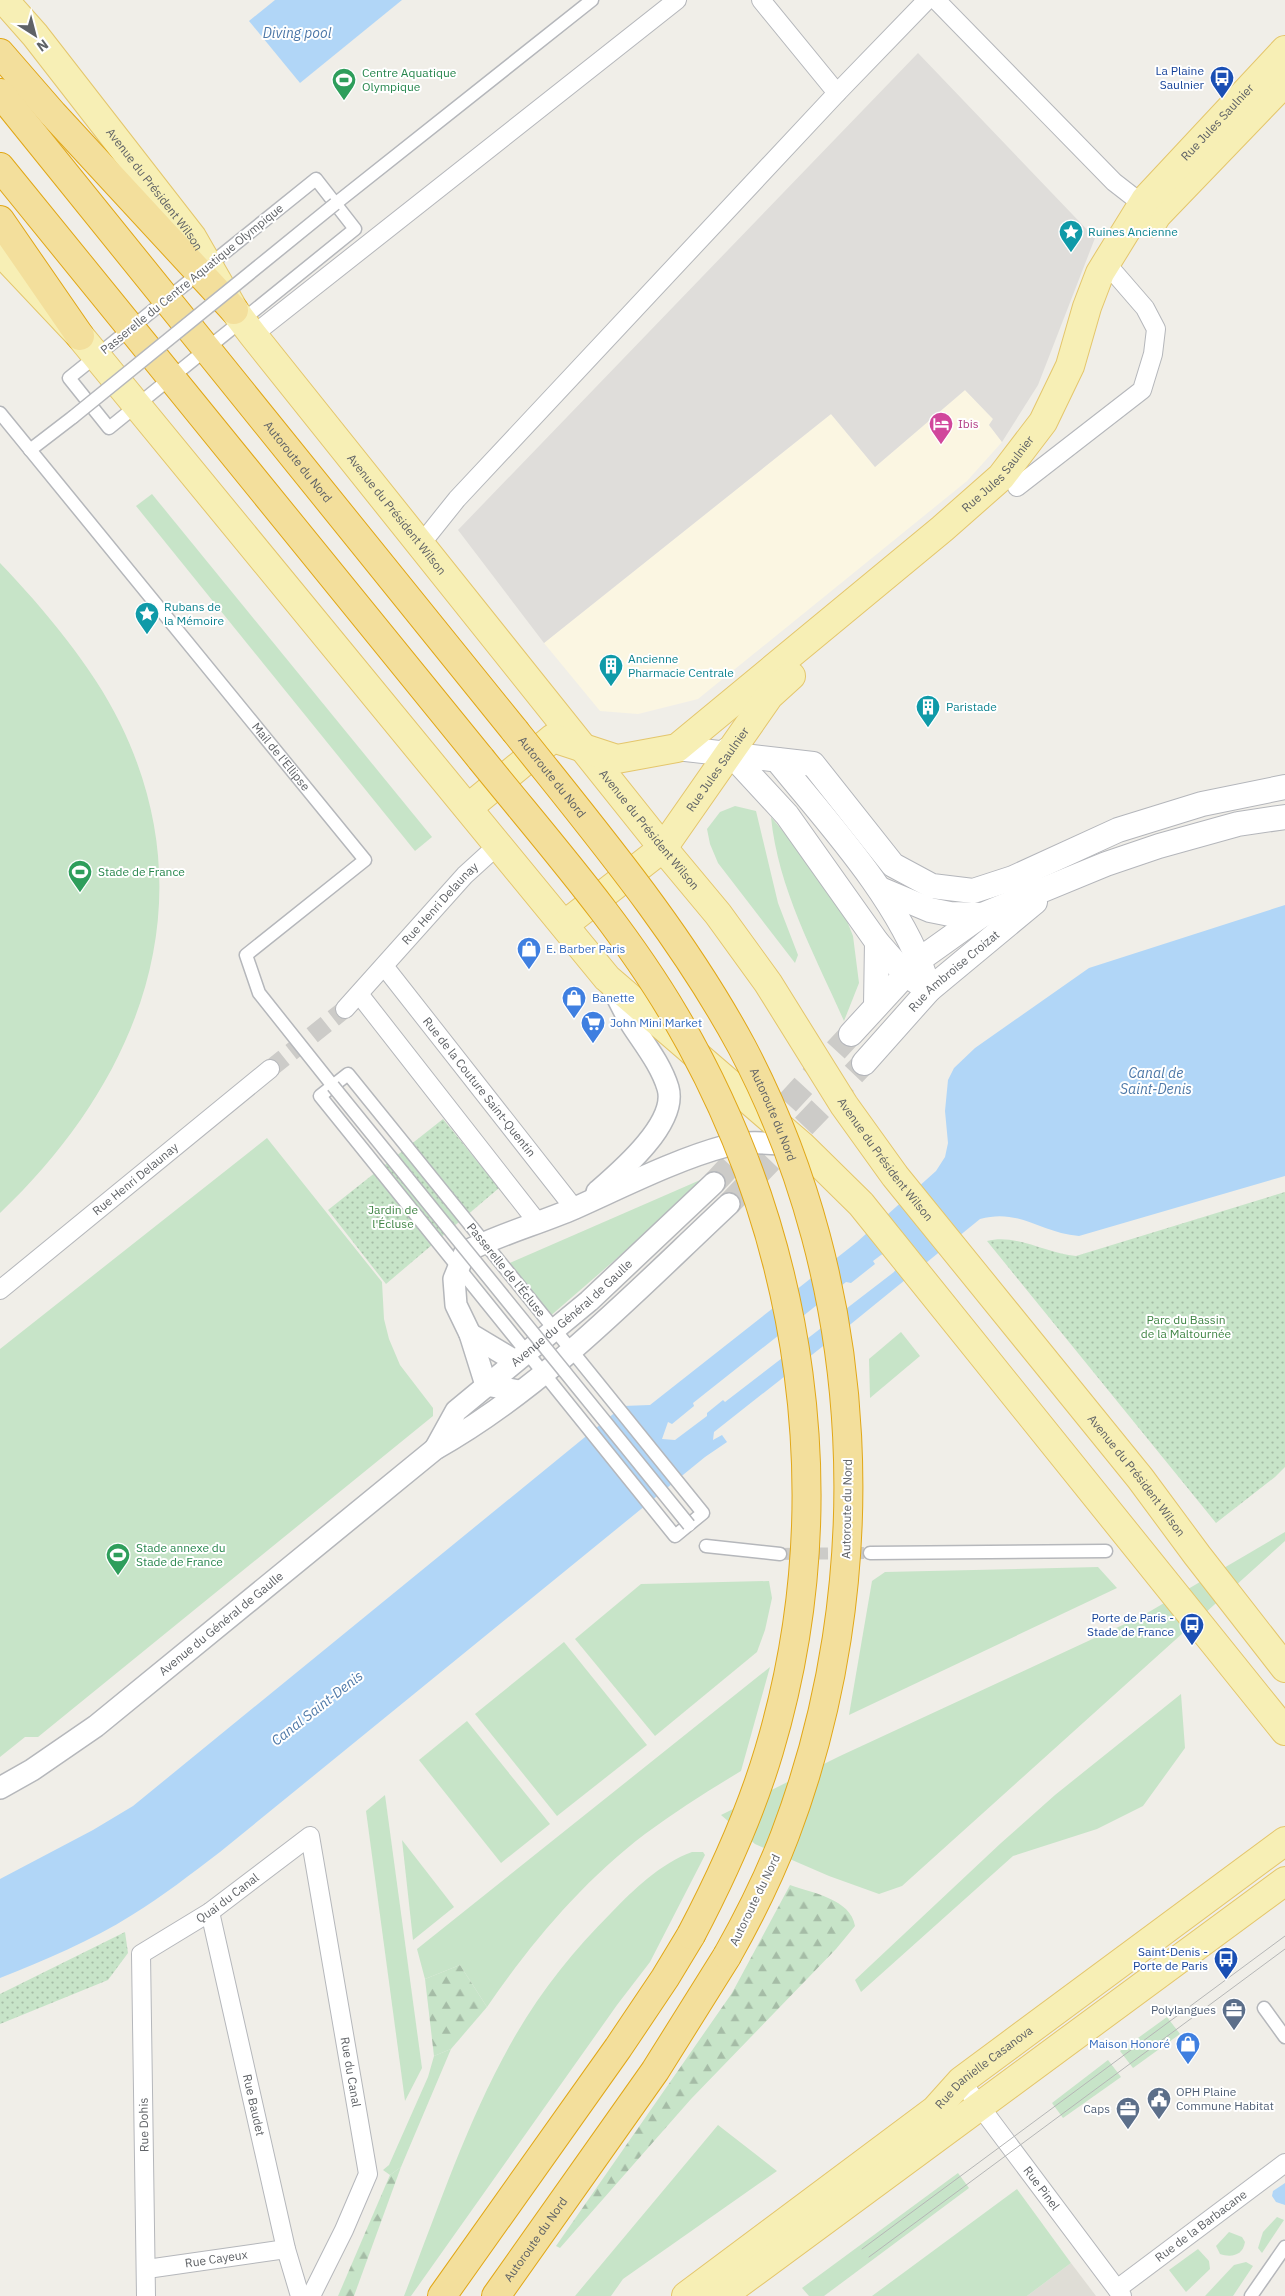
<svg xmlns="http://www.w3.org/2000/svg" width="1285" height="2296" viewBox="0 0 1285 2296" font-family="'IBM Plex Sans',sans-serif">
<defs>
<pattern id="forest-firs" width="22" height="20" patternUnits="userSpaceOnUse" patternTransform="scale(1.25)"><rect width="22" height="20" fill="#c7e4c8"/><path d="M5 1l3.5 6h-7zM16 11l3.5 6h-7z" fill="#a5bca6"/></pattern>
<pattern id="park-dots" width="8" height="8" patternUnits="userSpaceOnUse" patternTransform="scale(1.25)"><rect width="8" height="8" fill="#c7e4c8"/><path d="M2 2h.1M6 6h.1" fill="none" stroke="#a5bca6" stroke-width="1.8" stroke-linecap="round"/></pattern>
</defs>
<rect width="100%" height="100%" fill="#f0eee8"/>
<!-- commercial -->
<polygon fill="#fbf6e2" points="965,390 993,419 989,425 1002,442 967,481 698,699 638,714 600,711 544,643 831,414 875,467"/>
<!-- industrial -->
<polygon fill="#dfddda" points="918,53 1095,238 1038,385 1002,442 989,425 993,419 965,390 875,467 831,414 544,643 458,530"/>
<!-- education -->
<polygon fill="#dfddd6" points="1071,2263 1096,2296 1027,2296"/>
<!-- green -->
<g fill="#c7e4c8">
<polygon points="152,494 432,837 415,851 136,506"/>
<path d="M0 563C43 608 93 667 120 723 209 904 138 1082 0 1213Z"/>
<polygon points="735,806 756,811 778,903 798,955 795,963 718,863 710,844 707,829 720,812"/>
<path d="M771 817 837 896 853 936 859 983 844 1021C815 955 778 889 771 817Z"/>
<polygon points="267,1138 382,1282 384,1319 389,1339 400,1365 433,1408 433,1416 38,1737 25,1737 0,1757 0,1349"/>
<polygon points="714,1174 548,1318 505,1265"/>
<polygon points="901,1332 920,1356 870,1398 869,1359"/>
<polygon points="1285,1532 1285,1541 902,1886 879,1894 829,1876 755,1844 721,1815 840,1756 1142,1616"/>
<polygon points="1098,1567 1117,1588 849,1715 872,1581 885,1572"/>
<polygon points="769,1581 772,1598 765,1630 757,1652 655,1736 575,1639 641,1584"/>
<polygon points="564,1642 647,1745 557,1816 475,1714"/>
<path d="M770 1667 741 1771C708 1791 676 1811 645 1834 583 1881 531 1943 487 2007L460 1965 425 1979 417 1949Z"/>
<polygon points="1181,1694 1185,1748 1143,1806 1097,1829 1013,1856 861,1992 855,1980 1001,1843 1055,1795"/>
<polygon points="467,1721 550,1824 501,1863 419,1760"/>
<polygon points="385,1795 422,2068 405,2101 366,1811"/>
<polygon points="402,1840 454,1907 413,1940"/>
<path d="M692 1852H703L705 1855 650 1962 617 2005 411 2296H404C437 2212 466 2124 510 2045 537 1996 572 1952 611 1913 633 1890 661 1863 692 1852Z"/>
<polygon points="1167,2017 1180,2034 1133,2068 1120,2051"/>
<polygon points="451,2049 401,2167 390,2175 383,2170 389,2165 428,2077 434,2056"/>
<polygon points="1108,2060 1121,2077 1063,2118 1052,2103"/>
<polygon points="718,2125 777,2171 623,2279 611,2296 575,2296"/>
<polygon points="958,2173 969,2188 824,2296 809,2296 802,2288"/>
<polygon points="1017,2189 1071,2263 1027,2296 872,2296"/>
<polygon points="1277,2217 1284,2220 1262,2253 1258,2248 1263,2232"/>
<path d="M1229 2232 1242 2237 1245 2242C1243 2255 1232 2258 1220 2254L1216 2246Z"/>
<polygon points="1198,2249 1209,2261 1210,2269 1186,2292 1169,2270"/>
<polygon points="1246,2262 1253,2266 1233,2296 1205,2296 1234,2265"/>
</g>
<!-- forest -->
<g fill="url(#forest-firs)">
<path d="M790 1885C812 1893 851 1899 855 1926L836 1949 691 2099 560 2248 556 2246 732 1993Z"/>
<polygon points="460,1965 487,2007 451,2049 434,2056 425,1979"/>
<polygon points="401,2167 354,2296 338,2296 390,2175"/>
</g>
<!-- park -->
<g fill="url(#park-dots)">
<polygon points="443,1119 499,1188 386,1284 328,1210"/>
<path d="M1285 1192V1467L1275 1477 1216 1523 987 1241C1016 1233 1047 1254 1076 1256Z"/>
<polygon points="125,1932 128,1953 108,1980 0,2024 0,1994"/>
</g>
<!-- water -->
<g fill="#b1d6f7" fill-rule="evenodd">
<polygon points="275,0 402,0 300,83 249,21"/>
<path d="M1285 905V1176L1079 1236C1040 1233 1020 1208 980 1219L846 1328 714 1432 713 1440 722 1435 727 1442 705 1457 220 1852C191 1874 163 1896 132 1915 91 1941 45 1960 0 1978V1879L93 1830 133 1806 623 1406 650 1405 857 1242 936 1171 945 1157 948 1143 945 1111 948 1080 954 1068 975 1048 1089 968ZM903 1245 908 1252 894 1272 725 1402 723 1400 707 1413V1416L675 1440 662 1439 668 1422 672 1424 694 1406 693 1403 846 1282 851 1283 875 1264 873 1261 881 1255Z"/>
<polygon points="1285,2183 1285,2205 1276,2202 1272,2196 1273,2191"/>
</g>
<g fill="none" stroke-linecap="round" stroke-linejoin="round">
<!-- pedestrian-tunnel -->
<polyline stroke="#cccbc8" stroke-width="12" stroke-dasharray="12 6" stroke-linecap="butt" points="780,1554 870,1553"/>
<!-- minor-tunnel -->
<polyline stroke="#cccbc8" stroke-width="18" stroke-dasharray="18 9" stroke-linecap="butt" points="270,1069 345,1009"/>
<!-- secondary-tunnel -->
<g stroke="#cccbc8" stroke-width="24" stroke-dasharray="24 12" stroke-linecap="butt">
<polyline points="714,1183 851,1034"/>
<polyline points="729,1204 864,1063"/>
</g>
<defs>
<g id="pedestrian">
<polygon points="316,179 355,229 109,428 69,378"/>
<polyline points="335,204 592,0"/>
<path id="s1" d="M0 413 365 860 246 955 259 993 333 1086"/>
<polyline points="30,450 73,417"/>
<polygon points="348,1074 703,1513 675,1536 320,1096"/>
<polyline points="706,1546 780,1554"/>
<polyline points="870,1553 1106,1551"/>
<polyline points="1264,2008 1285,2037"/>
<polyline points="1251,2296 1285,2247"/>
</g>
<g id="minor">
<polyline points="761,0 837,93"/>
<polyline points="936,0 1114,182 1150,210"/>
<polyline points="253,335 677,0"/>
<polyline points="1017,487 1142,390 1153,354 1156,329 1145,308 1106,263"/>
<polyline points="421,544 457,499 837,93 927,0"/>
<path id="s2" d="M384 966 574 1208"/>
<polyline points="359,994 538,1223"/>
<path id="s3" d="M345 1009 465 875 498 845"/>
<path id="s4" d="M0 1290 270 1069"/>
<path id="s5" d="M210 1912 286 2249 300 2296"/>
<path id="s6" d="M961 2081 1122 2296"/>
<path id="s7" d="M147 2269 286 2249"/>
<path id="s8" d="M1117 2289 1285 2163"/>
<path id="s9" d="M146 2296 141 1954 210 1912 310 1836 368 2174 344 2230 311 2296"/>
</g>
<g id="tertiary">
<path d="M597 1192C620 1172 678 1123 668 1088 661 1065 645 1045 632 1025 625 1013 619 1000 612 987"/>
<polyline points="470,1334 515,1361"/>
<path d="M519 1391 486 1385 470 1334 456 1305 454 1279 465 1252C500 1234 538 1224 575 1208 622 1187 677 1159 726 1146 750 1140 775 1144 799 1145"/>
<path id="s10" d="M435 1449 456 1411 589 1301 714 1183"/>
<path id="s11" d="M0 1788 32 1770 96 1726 435 1449C544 1388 638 1289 729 1204"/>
</g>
<g id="secondary">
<polyline points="677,748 813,764 893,865 932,886 973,891 1013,878 1118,830 1202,804 1285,787"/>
<polyline points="727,750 787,815 877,942 905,974 929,990"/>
<path d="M777 760C828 823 897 897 924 974"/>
<polyline points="880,889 930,910 950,914 982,915"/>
<polyline points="876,1006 877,942"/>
<polyline points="851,1034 919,960 982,915 1106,864 1159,846 1238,824 1285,817"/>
<path id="s12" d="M864 1063 929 990 1035 902"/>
</g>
<g id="primary">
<path id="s13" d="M4 0 35 35 192 237 234 310 253 335 663 848 718 914 768 983 844 1105 895 1176 1140 1478 1197 1555 1285 1668"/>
<polyline points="1152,223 1157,215 1285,82"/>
<polyline points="0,251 80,336 607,978 801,1145 861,1204 1285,1731"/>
<path id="s14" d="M468 808 553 738 617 759 677 748 942 529 1001 477 1043 422 1070 366 1087 307 1100 273 1145 200 1285 50"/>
<path id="s15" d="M564 925 663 848 769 696 791 676"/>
<path id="s16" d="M686 2296 935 2110 961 2081 1285 1841"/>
<polyline points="722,2296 1285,1881"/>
</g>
<g id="motorway">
<polyline points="0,53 53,114 234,310"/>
<path id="s17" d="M0 93 515 731"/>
<polyline points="0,167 481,759"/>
<polyline points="0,220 80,336"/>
<polyline points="442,2296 618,2048 665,1978 691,1935"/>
<path id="s18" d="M496 2296 655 2071 727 1956"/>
</g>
</defs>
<!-- pedestrian casing -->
<use href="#pedestrian" stroke="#b5b7bb" stroke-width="15"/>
<!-- minor casing -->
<use href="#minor" stroke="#b5b7bb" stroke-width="20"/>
<!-- tertiary casing -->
<use href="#tertiary" stroke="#b5b7bb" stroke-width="24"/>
<!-- secondary casing -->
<use href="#secondary" stroke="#b4b6bb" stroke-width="26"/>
<!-- primary casing -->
<use href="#primary" stroke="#e4c66c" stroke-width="30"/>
<!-- motorway casing -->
<use href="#motorway" stroke="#e1a717" stroke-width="30"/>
<!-- pedestrian -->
<use href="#pedestrian" stroke="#fff" stroke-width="12"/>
<!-- minor -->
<use href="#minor" stroke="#fff" stroke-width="18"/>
<!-- tertiary -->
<use href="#tertiary" stroke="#fff" stroke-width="21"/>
<!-- secondary -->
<use href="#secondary" stroke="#fff" stroke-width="24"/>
<!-- primary -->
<use href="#primary" stroke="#f7efb5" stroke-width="28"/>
<!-- motorway -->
<use href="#motorway" stroke="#f3df9c" stroke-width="28"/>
<!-- tram -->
<g stroke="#b5b6b6" stroke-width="1">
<polyline points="862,2249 1285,1936"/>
<polyline points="869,2257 1285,1949"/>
</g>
<defs>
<g id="pedestrian-bridge">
<polyline points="73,417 335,204"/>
<polyline points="333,1086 689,1525"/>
</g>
<g id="motorway-bridge">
<path id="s19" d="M515 731C596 833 680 932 742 1047 869 1288 881 1582 785 1835 769 1877 749 1917 727 1956"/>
<path d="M481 759C548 842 621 924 675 1016 805 1238 843 1503 769 1751 750 1815 722 1876 691 1935"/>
</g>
</defs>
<!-- pedestrian-bridge casing -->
<use href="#pedestrian-bridge" stroke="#b5b7bb" stroke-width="15" stroke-linecap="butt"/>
<!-- motorway-bridge casing -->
<use href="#motorway-bridge" stroke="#e1a717" stroke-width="30" stroke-linecap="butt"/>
<!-- pedestrian-bridge -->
<use href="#pedestrian-bridge" stroke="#fff" stroke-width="12"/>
<!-- motorway-bridge -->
<use href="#motorway-bridge" stroke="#f3df9c" stroke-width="28"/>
</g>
<!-- icons -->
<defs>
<symbol id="bus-pin" viewBox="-11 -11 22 30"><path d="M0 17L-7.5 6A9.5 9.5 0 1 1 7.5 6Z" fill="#1a4fb4" stroke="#fff"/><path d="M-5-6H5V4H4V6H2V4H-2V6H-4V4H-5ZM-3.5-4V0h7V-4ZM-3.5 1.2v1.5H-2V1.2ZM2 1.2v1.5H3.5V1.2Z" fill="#fff"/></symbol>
<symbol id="stadium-pin" viewBox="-11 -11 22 30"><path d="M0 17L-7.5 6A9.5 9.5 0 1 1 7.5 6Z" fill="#2e9e5b" stroke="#fff"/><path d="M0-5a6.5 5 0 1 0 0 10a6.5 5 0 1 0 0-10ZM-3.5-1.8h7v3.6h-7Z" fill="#fff"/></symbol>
<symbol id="sight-pin" viewBox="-11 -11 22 30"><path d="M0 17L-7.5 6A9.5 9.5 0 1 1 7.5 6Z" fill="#0f9aa8" stroke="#fff"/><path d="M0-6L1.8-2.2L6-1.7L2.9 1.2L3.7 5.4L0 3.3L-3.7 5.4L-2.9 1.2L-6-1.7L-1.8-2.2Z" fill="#fff"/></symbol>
<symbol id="hotel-pin" viewBox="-11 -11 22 30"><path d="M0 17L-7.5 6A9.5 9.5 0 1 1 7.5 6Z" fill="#d1479c" stroke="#fff"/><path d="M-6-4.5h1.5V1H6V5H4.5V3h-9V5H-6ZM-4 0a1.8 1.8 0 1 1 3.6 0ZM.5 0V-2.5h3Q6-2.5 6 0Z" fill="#fff"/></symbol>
<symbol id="building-pin" viewBox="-11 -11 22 30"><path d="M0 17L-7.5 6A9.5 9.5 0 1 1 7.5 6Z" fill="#0f9aa8" stroke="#fff"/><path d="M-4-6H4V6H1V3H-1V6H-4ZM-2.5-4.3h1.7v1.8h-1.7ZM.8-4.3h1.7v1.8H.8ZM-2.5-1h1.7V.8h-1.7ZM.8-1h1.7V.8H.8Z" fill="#fff"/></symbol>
<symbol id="shop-pin" viewBox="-11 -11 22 30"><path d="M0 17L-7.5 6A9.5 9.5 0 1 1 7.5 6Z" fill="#3f7fe0" stroke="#fff"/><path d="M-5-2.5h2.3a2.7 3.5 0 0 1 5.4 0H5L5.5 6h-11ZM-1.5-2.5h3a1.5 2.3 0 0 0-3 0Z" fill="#fff"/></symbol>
<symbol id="supermarket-pin" viewBox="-11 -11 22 30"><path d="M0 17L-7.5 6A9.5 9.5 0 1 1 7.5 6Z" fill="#3f7fe0" stroke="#fff"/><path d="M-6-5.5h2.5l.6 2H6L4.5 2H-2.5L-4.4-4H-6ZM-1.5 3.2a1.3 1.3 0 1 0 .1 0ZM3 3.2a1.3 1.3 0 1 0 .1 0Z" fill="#fff"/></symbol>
<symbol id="office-pin" viewBox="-11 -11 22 30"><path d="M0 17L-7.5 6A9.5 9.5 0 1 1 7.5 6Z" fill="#5c6f8a" stroke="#fff"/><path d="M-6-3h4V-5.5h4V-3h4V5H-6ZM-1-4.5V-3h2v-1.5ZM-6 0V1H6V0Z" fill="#fff"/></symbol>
<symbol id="civic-pin" viewBox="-11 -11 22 30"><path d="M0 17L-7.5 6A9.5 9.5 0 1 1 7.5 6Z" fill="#5c6f8a" stroke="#fff"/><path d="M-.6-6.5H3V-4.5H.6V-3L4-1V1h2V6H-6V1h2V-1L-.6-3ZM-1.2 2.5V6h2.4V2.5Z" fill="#fff"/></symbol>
</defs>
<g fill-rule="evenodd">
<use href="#bus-pin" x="1208" y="64" width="28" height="38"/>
<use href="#stadium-pin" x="330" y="66" width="28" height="38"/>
<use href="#sight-pin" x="1057" y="218" width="28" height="38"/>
<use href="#hotel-pin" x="927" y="410" width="28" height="38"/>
<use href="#sight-pin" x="133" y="600" width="28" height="38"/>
<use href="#building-pin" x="597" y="652" width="28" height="38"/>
<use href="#building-pin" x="914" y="693" width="28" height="38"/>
<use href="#stadium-pin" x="66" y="858" width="28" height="38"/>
<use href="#shop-pin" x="515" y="935" width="28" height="38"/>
<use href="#shop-pin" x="560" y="984" width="28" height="38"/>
<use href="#supermarket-pin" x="579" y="1009" width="28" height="38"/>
<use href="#stadium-pin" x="104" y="1541" width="28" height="38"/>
<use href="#bus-pin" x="1178" y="1611" width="28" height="38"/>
<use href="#bus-pin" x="1212" y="1945" width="28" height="38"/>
<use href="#office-pin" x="1220" y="1996" width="28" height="38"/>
<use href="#shop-pin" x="1174" y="2030" width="28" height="38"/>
<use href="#civic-pin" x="1145" y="2085" width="28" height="38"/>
<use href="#office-pin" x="1114" y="2095" width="28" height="38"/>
</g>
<g text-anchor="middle" stroke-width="4" stroke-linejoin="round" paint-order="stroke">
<!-- transit labels -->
<g font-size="12" fill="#164399" stroke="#fff" text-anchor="end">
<text x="1204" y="75">La Plaine<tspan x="1204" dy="14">Saulnier</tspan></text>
<text x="1174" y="1622">Porte de Paris -<tspan x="1174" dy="14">Stade de France</tspan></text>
<text x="1208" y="1956">Saint-Denis -<tspan x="1208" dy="14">Porte de Paris</tspan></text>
</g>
<!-- leisure labels -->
<g font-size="12" fill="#27864d" stroke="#fff" text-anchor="start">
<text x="362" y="77">Centre Aquatique<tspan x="362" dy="14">Olympique</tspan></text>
<text x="98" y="876">Stade de France</text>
<text x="136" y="1552">Stade annexe du<tspan x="136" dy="14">Stade de France</tspan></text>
</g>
<!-- street labels -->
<g font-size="12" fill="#5f6266" stroke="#fff">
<text dy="4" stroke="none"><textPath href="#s14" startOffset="1082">Rue Jules Saulnier</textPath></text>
<text dy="4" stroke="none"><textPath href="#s13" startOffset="242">Avenue du Président Wilson</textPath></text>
<text transform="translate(192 279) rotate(-39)" y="4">Passerelle du Centre Aquatique Olympique</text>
<text dy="4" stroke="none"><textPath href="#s17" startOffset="474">Autoroute du Nord</textPath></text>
<text dy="4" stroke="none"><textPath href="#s14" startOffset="661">Rue Jules Saulnier</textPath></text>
<text dy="4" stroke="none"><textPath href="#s13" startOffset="648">Avenue du Président Wilson</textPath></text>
<text dy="4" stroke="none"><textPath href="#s1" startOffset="444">Mail de l'Ellipse</textPath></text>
<text dy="4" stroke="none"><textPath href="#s15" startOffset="221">Rue Jules Saulnier</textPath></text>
<text dy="4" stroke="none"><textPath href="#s19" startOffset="59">Autoroute du Nord</textPath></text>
<text dy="4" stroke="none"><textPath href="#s13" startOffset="1052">Avenue du Président Wilson</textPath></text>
<text dy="4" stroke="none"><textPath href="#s3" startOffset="142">Rue Henri Delaunay</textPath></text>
<text dy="4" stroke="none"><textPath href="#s12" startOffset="129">Rue Ambroise Croizat</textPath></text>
<text dy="4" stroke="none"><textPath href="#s2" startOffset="154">Rue de la Couture Saint-Quentin</textPath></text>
<text dy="4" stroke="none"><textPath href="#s19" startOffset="464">Autoroute du Nord</textPath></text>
<text dy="4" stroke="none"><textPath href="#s13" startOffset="1458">Avenue du Président Wilson</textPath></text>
<text dy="4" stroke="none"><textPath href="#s4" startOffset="175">Rue Henri Delaunay</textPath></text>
<text transform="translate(506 1270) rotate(51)" y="4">Passerelle de l'Écluse</text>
<text dy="4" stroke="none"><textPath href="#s10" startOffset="195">Avenue du Général de Gaulle</textPath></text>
<text dy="4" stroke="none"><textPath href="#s13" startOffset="1862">Avenue du Président Wilson</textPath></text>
<text transform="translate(847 1509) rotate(-89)" y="4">Autoroute du Nord</text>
<text dy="4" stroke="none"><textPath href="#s11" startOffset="276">Avenue du Général de Gaulle</textPath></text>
<text dy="4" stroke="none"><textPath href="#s9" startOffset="445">Quai du Canal</textPath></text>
<text transform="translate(755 1900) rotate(-64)" y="4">Autoroute du Nord</text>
<text dy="4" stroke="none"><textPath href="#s16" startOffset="376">Rue Danielle Casanova</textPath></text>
<text dy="4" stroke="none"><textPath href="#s9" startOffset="788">Rue du Canal</textPath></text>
<text dy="4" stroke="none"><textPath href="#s5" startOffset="198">Rue Baudet</textPath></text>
<text transform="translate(144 2125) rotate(-91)" y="4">Rue Dohis</text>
<text dy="4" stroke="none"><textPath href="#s6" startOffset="134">Rue Pinel</textPath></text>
<text dy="4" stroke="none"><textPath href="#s8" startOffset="105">Rue de la Barbacane</textPath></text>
<text dy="4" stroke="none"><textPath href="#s18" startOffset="69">Autoroute du Nord</textPath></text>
<text dy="4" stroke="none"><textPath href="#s7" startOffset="70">Rue Cayeux</textPath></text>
</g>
<!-- culture labels -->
<g font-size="12" fill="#0d838f" stroke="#fff" text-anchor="start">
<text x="1088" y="236">Ruines Ancienne</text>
<text x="164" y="611">Rubans de<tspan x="164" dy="14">la Mémoire</tspan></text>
<text x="628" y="663">Ancienne<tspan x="628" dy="14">Pharmacie Centrale</tspan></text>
<text x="946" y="711">Paristade</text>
</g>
<!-- hotel labels -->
<g font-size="12" fill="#b23c85" stroke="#fff" text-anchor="start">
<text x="958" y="428">Ibis</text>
</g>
<!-- shop labels -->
<g font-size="12" fill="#366cbe" stroke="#fff" text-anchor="start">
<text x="546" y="953">E. Barber Paris</text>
<text x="592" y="1002">Banette</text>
<text x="610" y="1027">John Mini Market</text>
<text x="1170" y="2048" text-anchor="end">Maison Honoré</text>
</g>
<!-- park labels -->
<g font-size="12" fill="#408545" stroke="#fff">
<text x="393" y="1214">Jardin de<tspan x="393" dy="14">l'Écluse</tspan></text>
<text x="1186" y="1324">Parc du Bassin<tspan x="1186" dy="14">de la Maltournée</tspan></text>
</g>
<!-- service labels -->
<g font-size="12" fill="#4e5e75" stroke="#fff" text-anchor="end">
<text x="1216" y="2014">Polylangues</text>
<text x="1176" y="2096" text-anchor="start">OPH Plaine<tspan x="1176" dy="14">Commune Habitat</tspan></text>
<text x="1110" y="2113">Caps</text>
</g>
<!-- water labels -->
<g font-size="14" font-style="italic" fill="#4d78a8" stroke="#fff">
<text x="297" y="38">Diving pool</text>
<text x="1156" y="1078">Canal de<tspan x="1156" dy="16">Saint-Denis</tspan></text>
<text transform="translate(317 1708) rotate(-38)" y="5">Canal Saint-Denis</text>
</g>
</g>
<!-- north arrow -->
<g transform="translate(35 35) rotate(144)" stroke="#ffffff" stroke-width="4" paint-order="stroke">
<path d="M0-4L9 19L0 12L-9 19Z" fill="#5f6266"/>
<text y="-8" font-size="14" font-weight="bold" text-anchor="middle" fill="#5f6266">N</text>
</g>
</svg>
